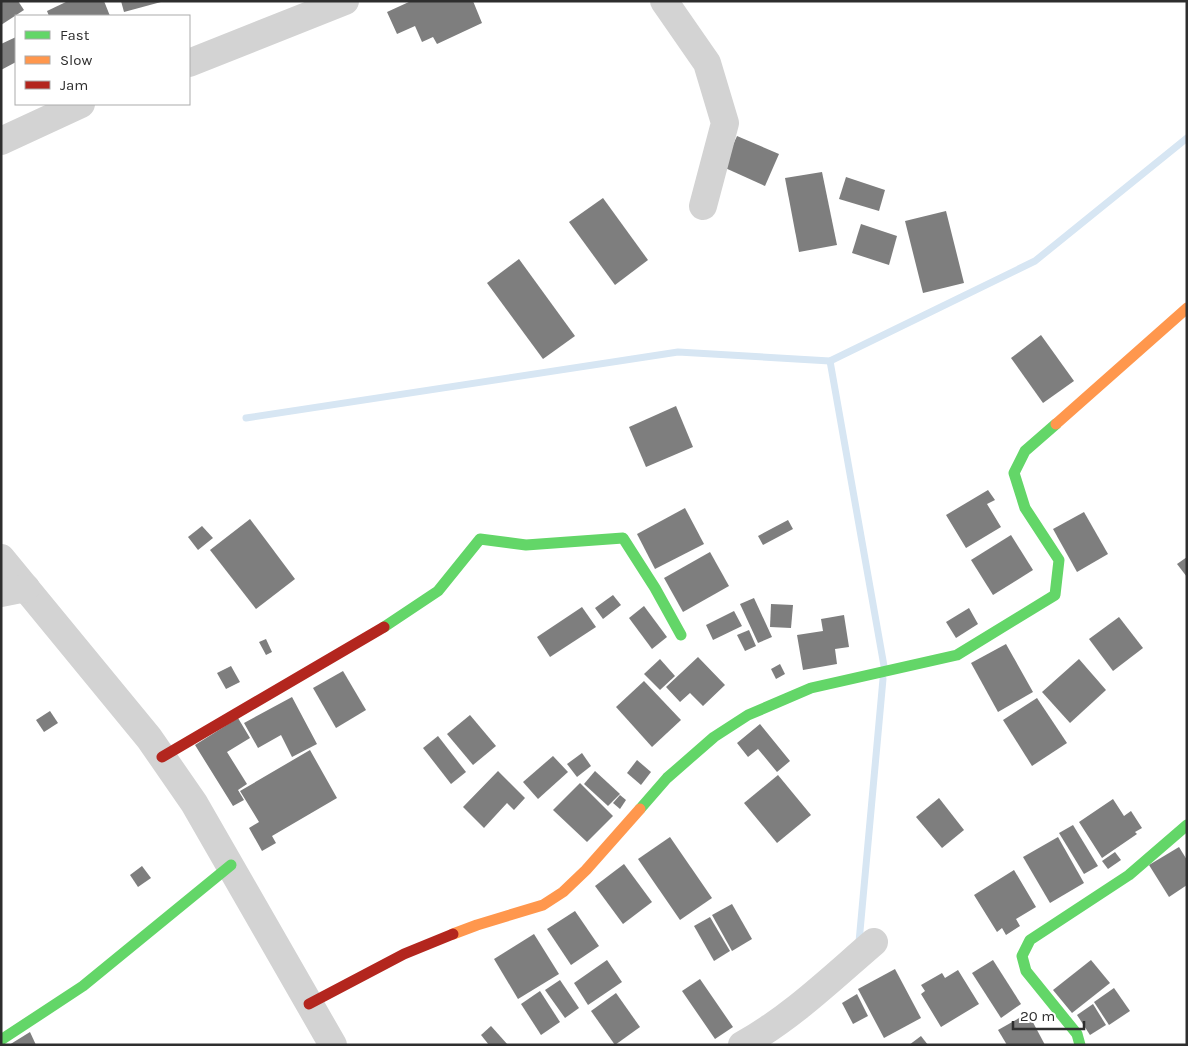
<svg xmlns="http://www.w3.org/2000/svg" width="1188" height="1046" viewBox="0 0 1188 1046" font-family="Karla,sans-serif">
<rect width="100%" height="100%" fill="#fff"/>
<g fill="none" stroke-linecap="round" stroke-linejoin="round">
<!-- stream -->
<g stroke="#d7e6f3" stroke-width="7">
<polyline points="830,361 884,666"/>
<polyline points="246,418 678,352 830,361 1035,261 1187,138"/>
<polyline points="859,942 883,679"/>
</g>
</g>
<!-- building -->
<g fill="#7e7e7e">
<polygon points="1,1 18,1 24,10 1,25"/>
<polygon points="68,1 104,1 110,16 49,16 47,11"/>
<polygon points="121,1 161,1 161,2 124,12"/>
<polygon points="411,1 473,1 482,23 437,44 433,37 422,42 415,26 397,34 387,12"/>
<polygon points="16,37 16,62 1,70 1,44"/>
<polygon points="737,136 779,154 765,186 723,167"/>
<polygon points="822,172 837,245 799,252 785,178"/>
<polygon points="846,177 885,190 879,211 839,199"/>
<polygon points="603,198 648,260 615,285 569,222"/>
<polygon points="946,211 964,283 923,293 905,221"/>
<polygon points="861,224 897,236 889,265 852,253"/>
<polygon points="519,259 575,336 543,359 487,283"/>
<polygon points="1041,335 1074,381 1043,403 1011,358"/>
<polygon points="676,406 693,447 646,467 629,427"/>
<polygon points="988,490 995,500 987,504 1001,527 966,548 946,515"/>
<polygon points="685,508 704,544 655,569 637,534"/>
<polygon points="1084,512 1108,554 1077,572 1053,529"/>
<polygon points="250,519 295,579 256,609 210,550"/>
<polygon points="788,520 793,529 763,545 758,536"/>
<polygon points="202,526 213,538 198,550 188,537"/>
<polygon points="1011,535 1033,570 993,595 971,560"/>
<polygon points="710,552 729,586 683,612 664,578"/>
<polygon points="1187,557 1187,577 1177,564"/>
<polygon points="613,595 621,605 603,619 595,608"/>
<polygon points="754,598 772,637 758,643 740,604"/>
<polygon points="771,604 793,605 791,628 770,627"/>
<polygon points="644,606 667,637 652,649 629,618"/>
<polygon points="582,607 596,627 550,657 537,637"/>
<polygon points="969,608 978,624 956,638 946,622"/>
<polygon points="734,611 742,626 713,640 706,625"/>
<polygon points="844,615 849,647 835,649 837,664 803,670 797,635 823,631 821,619"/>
<polygon points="1119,617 1143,648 1113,671 1089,639"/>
<polygon points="749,630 756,646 745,651 737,635"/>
<polygon points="266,639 272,652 266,655 259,642"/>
<polygon points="1006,644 1033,692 998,712 971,663"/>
<polygon points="698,657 725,685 703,706 690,693 680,702 666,687"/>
<polygon points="660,659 675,676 660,690 644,674"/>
<polygon points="1079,659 1106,690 1070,723 1042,692"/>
<polygon points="780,664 785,674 776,679 771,669"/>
<polygon points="231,666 240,682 226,689 217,673"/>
<polygon points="343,671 366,710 336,728 313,688"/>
<polygon points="644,681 681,720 652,747 616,707"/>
<polygon points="292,697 317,744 292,757 281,735 258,748 244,723"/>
<polygon points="1037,698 1067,743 1032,766 1003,720"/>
<polygon points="50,711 58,723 44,732 36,720"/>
<polygon points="470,715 496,746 473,765 447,734"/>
<polygon points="238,718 250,738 227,752 247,784 238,790 244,800 233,806 195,745"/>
<polygon points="760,724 790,761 777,772 758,749 748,757 737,743"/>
<polygon points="438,736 466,772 451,784 423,748"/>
<polygon points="310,750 337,798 272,836 276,843 262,851 249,828 259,822 240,791"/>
<polygon points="582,753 591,766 577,777 567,764"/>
<polygon points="553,756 568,772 538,799 523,782"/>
<polygon points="637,760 651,772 641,785 627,773"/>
<polygon points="498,771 525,798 514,810 507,803 484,828 463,807"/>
<polygon points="595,771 620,794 608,806 584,784"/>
<polygon points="778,775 811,815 777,843 744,803"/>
<polygon points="580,783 613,816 587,842 553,810"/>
<polygon points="620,795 626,800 620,809 613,803"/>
<polygon points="939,798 964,830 942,848 916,817"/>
<polygon points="1113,799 1124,816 1131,811 1142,828 1135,832 1137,834 1102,858 1079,822"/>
<polygon points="1073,825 1098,866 1084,874 1059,833"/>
<polygon points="670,837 712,898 680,920 638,859"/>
<polygon points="1058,837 1084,883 1050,903 1023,857"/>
<polygon points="1179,847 1187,860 1187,885 1169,897 1149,865"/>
<polygon points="1115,852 1121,860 1108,869 1102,861"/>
<polygon points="624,864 652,902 623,924 595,886"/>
<polygon points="142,866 151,878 138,887 130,875"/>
<polygon points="1014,870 1036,907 1016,919 1020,926 1006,935 1002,928 997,932 974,895"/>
<polygon points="732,904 752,939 732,951 712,915"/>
<polygon points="575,911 599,946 571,965 547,929"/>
<polygon points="710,917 730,951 714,961 694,926"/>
<polygon points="534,934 559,974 518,999 494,959"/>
<polygon points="607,960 622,982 588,1005 574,983"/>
<polygon points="993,960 1021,1004 1001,1018 972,973"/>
<polygon points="1091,960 1110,983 1072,1013 1053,990"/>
<polygon points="895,969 921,1018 884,1038 858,989"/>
<polygon points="958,970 979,1004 941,1027 921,994 925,991 921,985 942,973 945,978"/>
<polygon points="700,979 733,1027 715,1039 682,991"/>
<polygon points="560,980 579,1008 565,1018 545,990"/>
<polygon points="1114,988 1130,1011 1109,1025 1094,1002"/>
<polygon points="540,991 560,1022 541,1035 521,1004"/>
<polygon points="616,993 640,1027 615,1045 591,1011"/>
<polygon points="857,994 868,1016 853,1024 842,1003"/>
<polygon points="1093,1004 1106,1025 1090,1035 1077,1015"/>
<polygon points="1028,1013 1045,1045 1007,1045 998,1030"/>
<polygon points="491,1026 508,1045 489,1045 481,1035"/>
<polygon points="30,1032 36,1045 9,1045"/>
<polygon points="921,1036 928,1045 909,1045"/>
</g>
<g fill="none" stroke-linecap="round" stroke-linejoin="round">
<!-- street -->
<g stroke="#d3d3d3" stroke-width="28">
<polyline points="664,1 707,63 725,123 703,206"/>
<polyline points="189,63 345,1"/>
<polyline points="1,141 81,104"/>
<polyline points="1,558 149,738 194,803 333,1045"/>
<polyline points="1,593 26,588"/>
<path d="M742 1045C791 1018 832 978 874 942"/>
</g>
<!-- fast -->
<g stroke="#63d668" stroke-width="11">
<polyline points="384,627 438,591 480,539 526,545 623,538 655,588 681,635"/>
<polyline points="640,809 667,778 714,737 748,715 811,688 957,655 1055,595 1059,560 1025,508 1014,473 1025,451 1056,424"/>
<polyline points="1,1040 83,986 231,865"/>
<polyline points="1080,1045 1077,1034 1026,971 1022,956 1030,940 1129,875 1187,825"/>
</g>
<!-- slow -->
<g stroke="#ff974d" stroke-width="11">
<polyline points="1056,424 1187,308"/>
<polyline points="453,934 477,925 543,905 563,892 586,870 640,809"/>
</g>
<!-- jam -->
<g stroke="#b3261e" stroke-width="11">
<polyline points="162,757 384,627"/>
<polyline points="309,1004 404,954 453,934"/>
</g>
</g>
<!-- border -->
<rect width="1188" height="1046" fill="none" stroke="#2e2e2e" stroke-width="5"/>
<!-- legend -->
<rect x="15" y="15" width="175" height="90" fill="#ffffff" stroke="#ababab"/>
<rect x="25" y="31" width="25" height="8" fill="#63d668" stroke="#ababab"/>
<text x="60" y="40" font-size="15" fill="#2e2e2e">Fast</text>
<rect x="25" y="56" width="25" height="8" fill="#ff974d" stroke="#ababab"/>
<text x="60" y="65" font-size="15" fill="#2e2e2e">Slow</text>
<rect x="25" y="81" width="25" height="8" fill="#b3261e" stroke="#ababab"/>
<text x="60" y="90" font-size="15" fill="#2e2e2e">Jam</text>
<!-- scale -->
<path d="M1013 1021v8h71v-8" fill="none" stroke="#2e2e2e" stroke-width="2.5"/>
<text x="1020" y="1021" font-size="15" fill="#2e2e2e" stroke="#ffffff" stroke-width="4" paint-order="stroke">20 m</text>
</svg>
